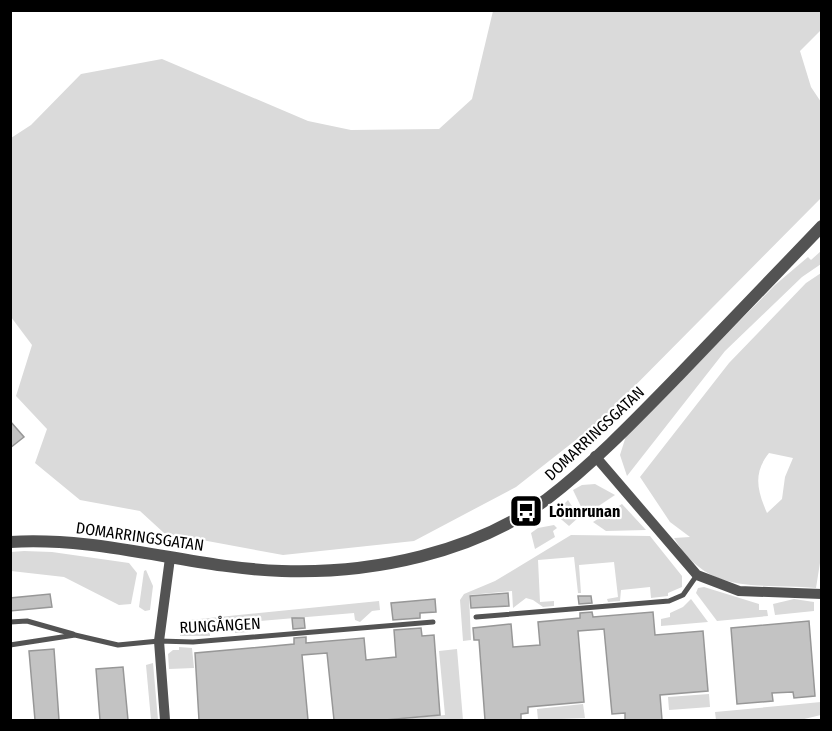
<svg xmlns="http://www.w3.org/2000/svg" width="832" height="731" viewBox="0 0 832 731" font-family="'Fira Sans Condensed',sans-serif">
<rect width="100%" height="100%" fill="#fff"/>
<!-- green -->
<g fill="#dadada" fill-rule="evenodd">
<polygon points="493,11 821,11 821,30 800,51 811,87 821,102 821,198 600,421 516,487 414,541 283,555 164,533 140,511 80,500 35,463 47,429 16,396 32,345 11,317 11,138 31,125 81,74 162,59 308,121 351,130 439,129 472,99"/>
<polygon points="821,251 821,264 802,277 725,351 627,476 620,455 626,436 775,285 808,257 811,260"/>
<path d="M821 273 822 550 816 588C760 582 710 598 674 538L690 537 670 522 640 477 729 363 806 283ZM769 453 793 458 785 477 782 499 767 513C757 490 753 473 769 453Z"/>
<polygon points="595,484 615,495 585,515 573,490 582,485"/>
<polygon points="568,500 579,517 569,526 555,514"/>
<polygon points="622,504 646,530 606,531 593,522"/>
<polygon points="554,525 557,528 553,531 555,537 535,549 531,533 538,528"/>
<polygon points="571,535 650,536 682,576 682,587 668,593 668,596 651,598 650,587 621,590 620,601 608,602 607,599 618,597 614,562 579,565 581,593 578,593 574,557 538,560 540,602 554,601 554,606 543,607 533,600 526,598 513,608 512,591 469,595 471,640 463,641 460,600 464,594 495,581"/>
<polygon points="24,551 52,552 129,563 137,573 131,604 119,605 64,577 11,571 11,552"/>
<polygon points="146,570 153,586 150,610 145,611 139,607 144,571"/>
<polygon points="704,587 759,604 759,610 767,610 768,616 717,621 696,593 698,588"/>
<polygon points="691,599 708,622 661,626 661,619 670,617 670,613 683,607"/>
<polygon points="794,599 814,602 814,611 775,615 773,604"/>
<polygon points="379,601 380,610 372,611 360,622 355,620 354,613 247,622 248,632 235,633 234,622 199,624 199,631 210,631 210,636 180,636 180,621"/>
<polygon points="179,647 192,648 194,668 169,669 168,654 173,650 179,650"/>
<polygon points="457,649 463,720 391,720 445,715 439,651"/>
<polygon points="153,663 158,720 151,720 146,665"/>
<polygon points="709,694 710,707 669,710 668,697"/>
<polygon points="821,702 821,715 800,720 716,720 715,712"/>
<polygon points="583,704 585,718 538,720 537,709"/>
</g>
<!-- building -->
<g fill="#c3c3c3" stroke="#979797" stroke-width="1.5">
<polygon points="10,421 24,437 10,448"/>
<polygon points="508,593 509,606 471,608 470,596"/>
<polygon points="50,594 52,607 10,611 10,598"/>
<polygon points="578,596 591,596 592,603 579,604"/>
<polygon points="435,599 436,612 420,613 420,618 393,620 391,603"/>
<polygon points="592,612 593,617 653,612 655,635 703,631 708,691 660,695 662,720 625,720 625,713 612,714 604,629 578,631 584,702 528,707 528,713 521,714 521,720 485,720 479,640 474,640 473,628 511,624 513,647 540,645 538,622 580,618 580,613"/>
<polygon points="292,618 304,618 305,628 293,629"/>
<polygon points="809,621 815,696 794,698 793,692 772,693 773,701 737,704 731,628"/>
<polygon points="421,628 422,636 434,635 440,715 385,720 334,720 327,653 302,655 308,720 199,720 195,653 294,644 294,638 306,637 306,643 364,638 366,660 396,657 394,630"/>
<polygon points="54,649 59,720 35,720 29,651"/>
<polygon points="123,667 128,720 100,720 96,669"/>
</g>
<g fill="none" stroke-linecap="round" stroke-linejoin="round">
<!-- service -->
<g stroke="#535353" stroke-width="5">
<polyline points="476,617 669,601 683,595 697,575"/>
<polyline points="10,622 27,621 73,634"/>
<polyline points="10,645 75,635 118,645 159,641 193,642 433,622"/>
</g>
<!-- minor -->
<g stroke="#535353" stroke-width="10">
<polyline points="595,456 697,575 739,591 822,594"/>
<polyline points="165,720 159,641 170,558"/>
</g>
<!-- tertiary -->
<path stroke="#535353" stroke-width="12" d="M10 542C102 536 191 568 282 571 372 574 474 553 547 499 594 463 637 418 678 376 726 326 774 276 822 226"/>
</g>
<!-- icons -->
<defs>
<symbol id="bus-square" viewBox="-11 -11 22 22"><rect x="-9" y="-9" width="18" height="18" rx="4" fill="#000" stroke="#fff"/><path d="M-5-6H5V4H4V6H2V4H-2V6H-4V4H-5ZM-3.5-4V0h7V-4ZM-3.5 1.2v1.5H-2V1.2ZM2 1.2v1.5H3.5V1.2Z" fill="#fff"/></symbol>
</defs>
<g fill-rule="evenodd">
<use href="#bus-square" x="507" y="492" width="38" height="38"/>
</g>
<g text-anchor="middle" stroke-width="4.5" stroke-linejoin="round" paint-order="stroke">
<!-- street labels -->
<g font-size="16" fill="#000" stroke="#fff">
<text transform="translate(594 433) rotate(-43)" y="6">DOMARRINGSGATAN</text>
<text transform="translate(140 536) rotate(8)" y="6">DOMARRINGSGATAN</text>
<text transform="translate(220 625) rotate(-3)" y="6">RUNGÅNGEN</text>
</g>
<!-- poi labels -->
<g font-size="16" font-weight="bold" fill="#000" stroke="#fff" text-anchor="start">
<text x="549" y="517">Lönnrunan</text>
</g>
</g>
<!-- border -->
<rect width="832" height="731" fill="none" stroke="#000000" stroke-width="24"/>
</svg>
